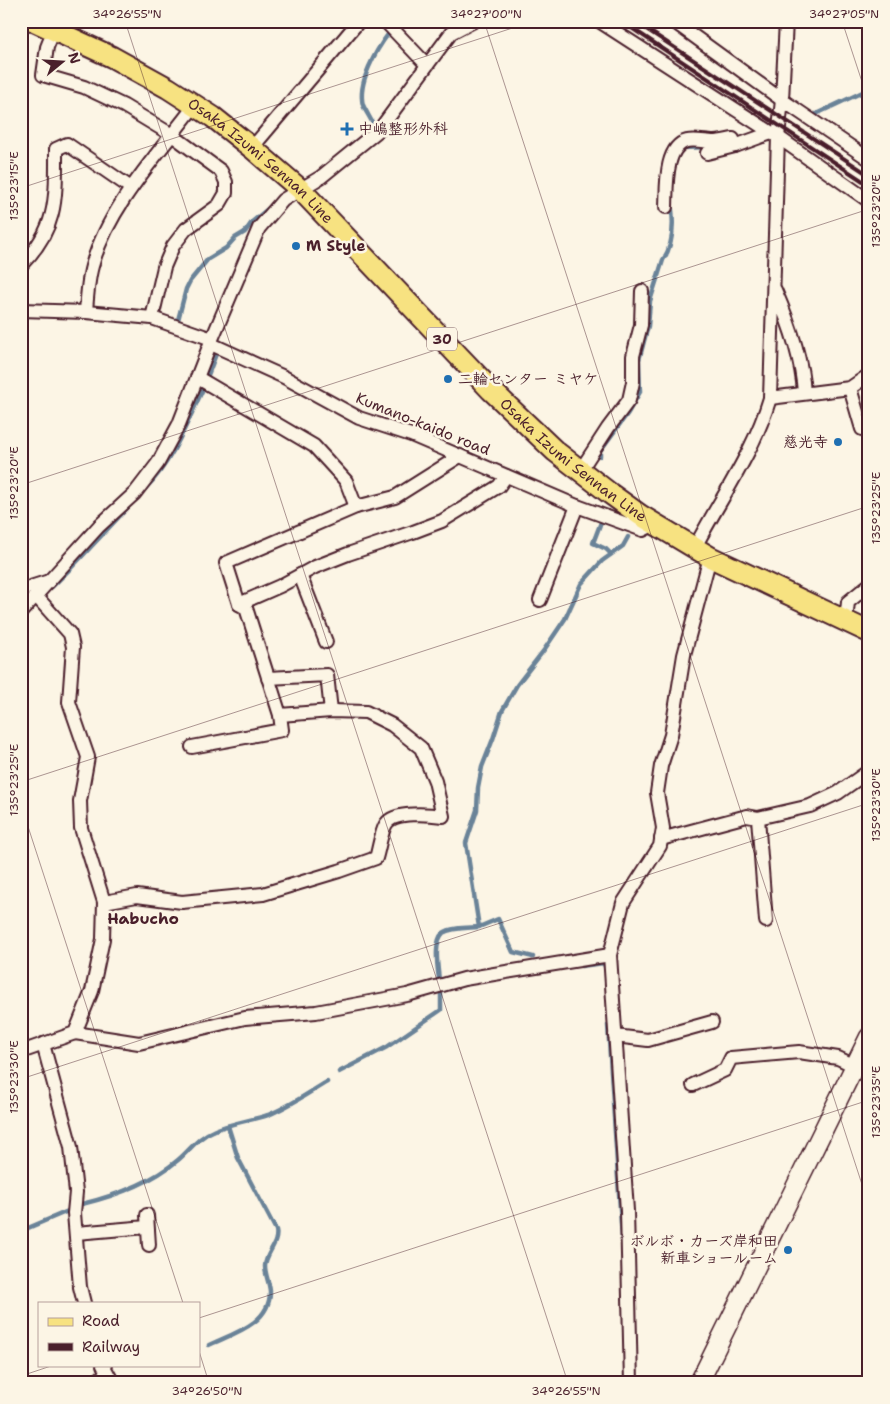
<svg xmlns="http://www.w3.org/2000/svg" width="890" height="1404" viewBox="0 0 890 1404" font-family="'Shantell Sans','Klee One',sans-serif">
<rect width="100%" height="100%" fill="#fcf5e5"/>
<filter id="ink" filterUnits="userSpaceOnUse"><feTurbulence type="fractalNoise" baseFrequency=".02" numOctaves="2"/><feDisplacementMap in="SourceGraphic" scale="10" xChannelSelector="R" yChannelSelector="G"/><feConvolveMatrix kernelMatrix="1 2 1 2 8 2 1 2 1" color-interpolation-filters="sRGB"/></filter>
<g filter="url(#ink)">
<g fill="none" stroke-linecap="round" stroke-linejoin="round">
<!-- stream -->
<g stroke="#6b8398" stroke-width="4.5">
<polyline points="816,114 869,89"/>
<path d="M370 130 374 126C371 119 366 112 363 105 357 83 376 50 389 33"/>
<polyline points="682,148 710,147"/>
<polyline points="178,320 186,289 190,281 208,259 226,248 235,238 245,232 252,222 270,207"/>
<polyline points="208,375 216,354"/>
<path d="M600 456V451L628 413 640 392 639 360 648 326 650 301 663 260C674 244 674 221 671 202"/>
<path d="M145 489C172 462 186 425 202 391"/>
<polyline points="601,522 593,543 606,549 611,554"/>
<polyline points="52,587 72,567 131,504"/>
<polyline points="479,927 498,919 513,952 533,957"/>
<polyline points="581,966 604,963 605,967"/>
<path d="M439 980C438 969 433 942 443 933 452 927 469 928 479 927L466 843 477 810 478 788 482 767 493 739 502 711 517 685 544 650 565 619 581 584 602 561 623 546 628 537"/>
<polyline points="608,1025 622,1239"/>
<polyline points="339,1072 387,1047 441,1010 441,991"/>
<path d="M82 1204C115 1196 151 1183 178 1160 190 1150 198 1137 213 1131 230 1123 250 1121 268 1115 289 1107 308 1093 327 1082"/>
<polyline points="21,1231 68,1211"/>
<path d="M209 1345C232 1334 270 1324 270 1292 270 1284 265 1275 265 1266 266 1252 279 1244 276 1230L238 1158 228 1126"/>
</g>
<defs>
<g id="street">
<polyline points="385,21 427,65"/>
<polyline points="599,21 778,137 869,201"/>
<polyline points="673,21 782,100 869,159"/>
<polyline points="54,30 47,47 43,75 84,87 124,106 172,135 221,171 226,182 226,193 219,205 186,229 173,246 164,267 152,318"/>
<polyline points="252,148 359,21"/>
<polyline points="707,153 735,146 771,133"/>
<path d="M666 207C667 188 664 147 687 141 695 139 706 142 714 142 720 142 727 140 733 139L735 146"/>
<path d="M21 265C58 228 56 198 56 149L67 144 131 188"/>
<path d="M775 290C789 322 802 358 804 393"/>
<polyline points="21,310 86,312 152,318 212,339"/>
<path d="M86 312C87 297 88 280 92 266 108 207 159 153 195 105"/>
<polyline points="211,344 284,377 359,418 411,435 577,506 643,530 655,524"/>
<polyline points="198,378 314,446 346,481 356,507 395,497 460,456"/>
<polyline points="850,388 862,429"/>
<polyline points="770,398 850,388 869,375"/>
<polyline points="580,471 608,428 629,400 633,382 633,356 641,325 642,291"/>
<path d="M694 549C720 499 754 452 770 398L778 137 782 100 786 21"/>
<polyline points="300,575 326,642"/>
<polyline points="21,590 49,581"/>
<polyline points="540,600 577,506"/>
<polyline points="239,604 280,586 315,567 348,554 413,532 442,521 499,486 506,476"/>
<polyline points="21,612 99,526 135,493 158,463 179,424 212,339 259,228 283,200 321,177 380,129 451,33 474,21"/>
<polyline points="846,621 848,602 869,585"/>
<polyline points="268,678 327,675 331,711"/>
<polyline points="192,747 282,730 280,715"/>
<polyline points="758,818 810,806 838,793 869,771"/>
<polyline points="661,839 747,816 758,818 766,921"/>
<path d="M104 902 137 896 182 902 263 894 339 871 376 858C379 849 381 832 386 824 394 811 429 814 443 816L435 781 421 748 392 725 366 712 331 711 280 715 246 608 239 604 226 563 356 507"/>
<polyline points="75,1033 139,1043 245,1018 316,1012 407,995 464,979 610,955"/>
<polyline points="615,1036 648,1040 712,1022"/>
<polyline points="43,1044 71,1147 76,1192 74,1213 80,1287 84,1303"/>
<polyline points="21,1052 75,1033 92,991 103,939 104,902 81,828 80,801 88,757 69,702 73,647 70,634 36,596"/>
<polyline points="693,1085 725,1070 731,1058 799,1052 838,1058 855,1066"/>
<polyline points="147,1215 149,1245"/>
<polyline points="76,1233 147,1227"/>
<polyline points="103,1365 113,1383"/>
<polyline points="94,1383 107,1373"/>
<polyline points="631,1383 627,1211 610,955 623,903 660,846 663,828 657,793 661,766 671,735 684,655 710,557"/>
</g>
<polyline id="secondary" points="699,1383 869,1037"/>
<g id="primary">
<path id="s1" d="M34 21 112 57 168 88 213 117 252 148 301 190 491 390 555 451 608 492 640 515 710 557 869 632"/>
</g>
</defs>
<!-- street casing -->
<use href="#street" stroke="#4a1f2b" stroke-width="16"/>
<!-- secondary casing -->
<use href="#secondary" stroke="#4a1f2b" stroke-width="21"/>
<!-- primary casing -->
<use href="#primary" stroke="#4a1f2b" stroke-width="24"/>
<!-- street -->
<use href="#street" stroke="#fcf5e5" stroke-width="12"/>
<!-- secondary -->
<use href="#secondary" stroke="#fcf5e5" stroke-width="18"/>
<!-- primary -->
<use href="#primary" stroke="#f7e281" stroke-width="20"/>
<!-- rail -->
<g stroke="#4a1f2b" stroke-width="4">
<polyline points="621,21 869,185"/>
<polyline points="634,21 869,175"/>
</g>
</g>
</g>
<!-- ticks -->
<path fill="none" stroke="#4a1f2b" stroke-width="1" stroke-opacity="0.45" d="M125 21 568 1383M484 21 869 1206M842 21 869 103M21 188 534 21M21 485 869 209M21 782 869 506M21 805 183 1303M21 1079 869 803M199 1318 869 1100M199 1351 209 1383M21 1376 54 1365"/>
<!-- markers -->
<g fill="#1f6fb2" stroke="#fcf5e5" stroke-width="2">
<path d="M344.5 121.5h5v5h5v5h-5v5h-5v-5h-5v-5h5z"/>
<circle cx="296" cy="246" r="5"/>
<circle cx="448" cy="379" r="5"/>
<circle cx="838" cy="442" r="5"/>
<circle cx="788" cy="1250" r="5"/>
</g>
<g text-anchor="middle" stroke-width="5" stroke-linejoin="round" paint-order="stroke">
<!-- shield labels -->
<rect fill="#fcf5e5" stroke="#7f5f63" stroke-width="1" x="427" y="327.5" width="30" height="23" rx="4"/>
<g font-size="14" font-weight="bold" fill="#4a1f2b">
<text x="442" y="344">30</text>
</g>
<!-- poi labels -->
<g font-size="15" font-weight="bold" fill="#4a1f2b" stroke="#fcf5e5" text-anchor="start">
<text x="358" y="134">中嶋整形外科</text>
<text x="306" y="251">M Style</text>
<text x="458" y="384">二輪センター ミヤケ</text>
<text x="828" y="447" text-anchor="end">慈光寺</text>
<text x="778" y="1246" text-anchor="end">ボルボ・カーズ岸和田<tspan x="778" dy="17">新車ショールーム</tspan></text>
</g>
<!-- street labels -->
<g font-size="15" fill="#4a1f2b" stroke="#fcf5e5">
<text dy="5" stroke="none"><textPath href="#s1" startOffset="268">Osaka Izumi Sennan Line</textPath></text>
<text transform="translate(423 424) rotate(22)" y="5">Kumano-kaido road</text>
<text dy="5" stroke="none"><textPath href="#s1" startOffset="702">Osaka Izumi Sennan Line</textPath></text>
</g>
<!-- neighbourhood labels -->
<g font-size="16" font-weight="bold" fill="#4a1f2b" stroke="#fcf5e5">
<text x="143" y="924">Habucho</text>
</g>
</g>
<!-- margin -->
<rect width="890" height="1404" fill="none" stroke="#fcf5e5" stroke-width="55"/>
<!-- legend -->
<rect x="38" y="1302" width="162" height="65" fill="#fcf5e5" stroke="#b59f9b"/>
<rect x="48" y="1318" width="25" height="8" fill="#f7e281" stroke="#b59f9b"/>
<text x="82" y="1326" font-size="15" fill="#4a1f2b">Road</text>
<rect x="48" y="1343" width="25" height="8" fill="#4a1f2b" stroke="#b59f9b"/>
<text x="82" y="1352" font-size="15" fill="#4a1f2b">Railway</text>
<!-- north arrow -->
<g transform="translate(62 62) rotate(72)" stroke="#fcf5e5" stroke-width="4" paint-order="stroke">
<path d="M0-4L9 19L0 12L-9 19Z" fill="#4a1f2b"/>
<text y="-8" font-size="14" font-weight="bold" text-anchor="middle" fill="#4a1f2b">N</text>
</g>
<rect x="28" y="28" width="834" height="1348" fill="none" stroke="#4a1f2b" stroke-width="2"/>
<g font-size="12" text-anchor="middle" fill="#4a1f2b">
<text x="127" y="18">34°26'55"N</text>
<text x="486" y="18">34°27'00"N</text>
<text x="844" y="18">34°27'05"N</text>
<text transform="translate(14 186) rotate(-90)" y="4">135°23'15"E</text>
<text transform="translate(876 211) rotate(-90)" y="4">135°23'20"E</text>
<text transform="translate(14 483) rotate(-90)" y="4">135°23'20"E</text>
<text transform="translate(876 508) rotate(-90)" y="4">135°23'25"E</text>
<text transform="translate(14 780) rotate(-90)" y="4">135°23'25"E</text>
<text transform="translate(876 805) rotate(-90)" y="4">135°23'30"E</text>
<text transform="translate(14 1077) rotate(-90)" y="4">135°23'30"E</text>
<text transform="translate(876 1102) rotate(-90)" y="4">135°23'35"E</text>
<text x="207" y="1395">34°26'50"N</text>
<text x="566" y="1395">34°26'55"N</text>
</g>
</svg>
